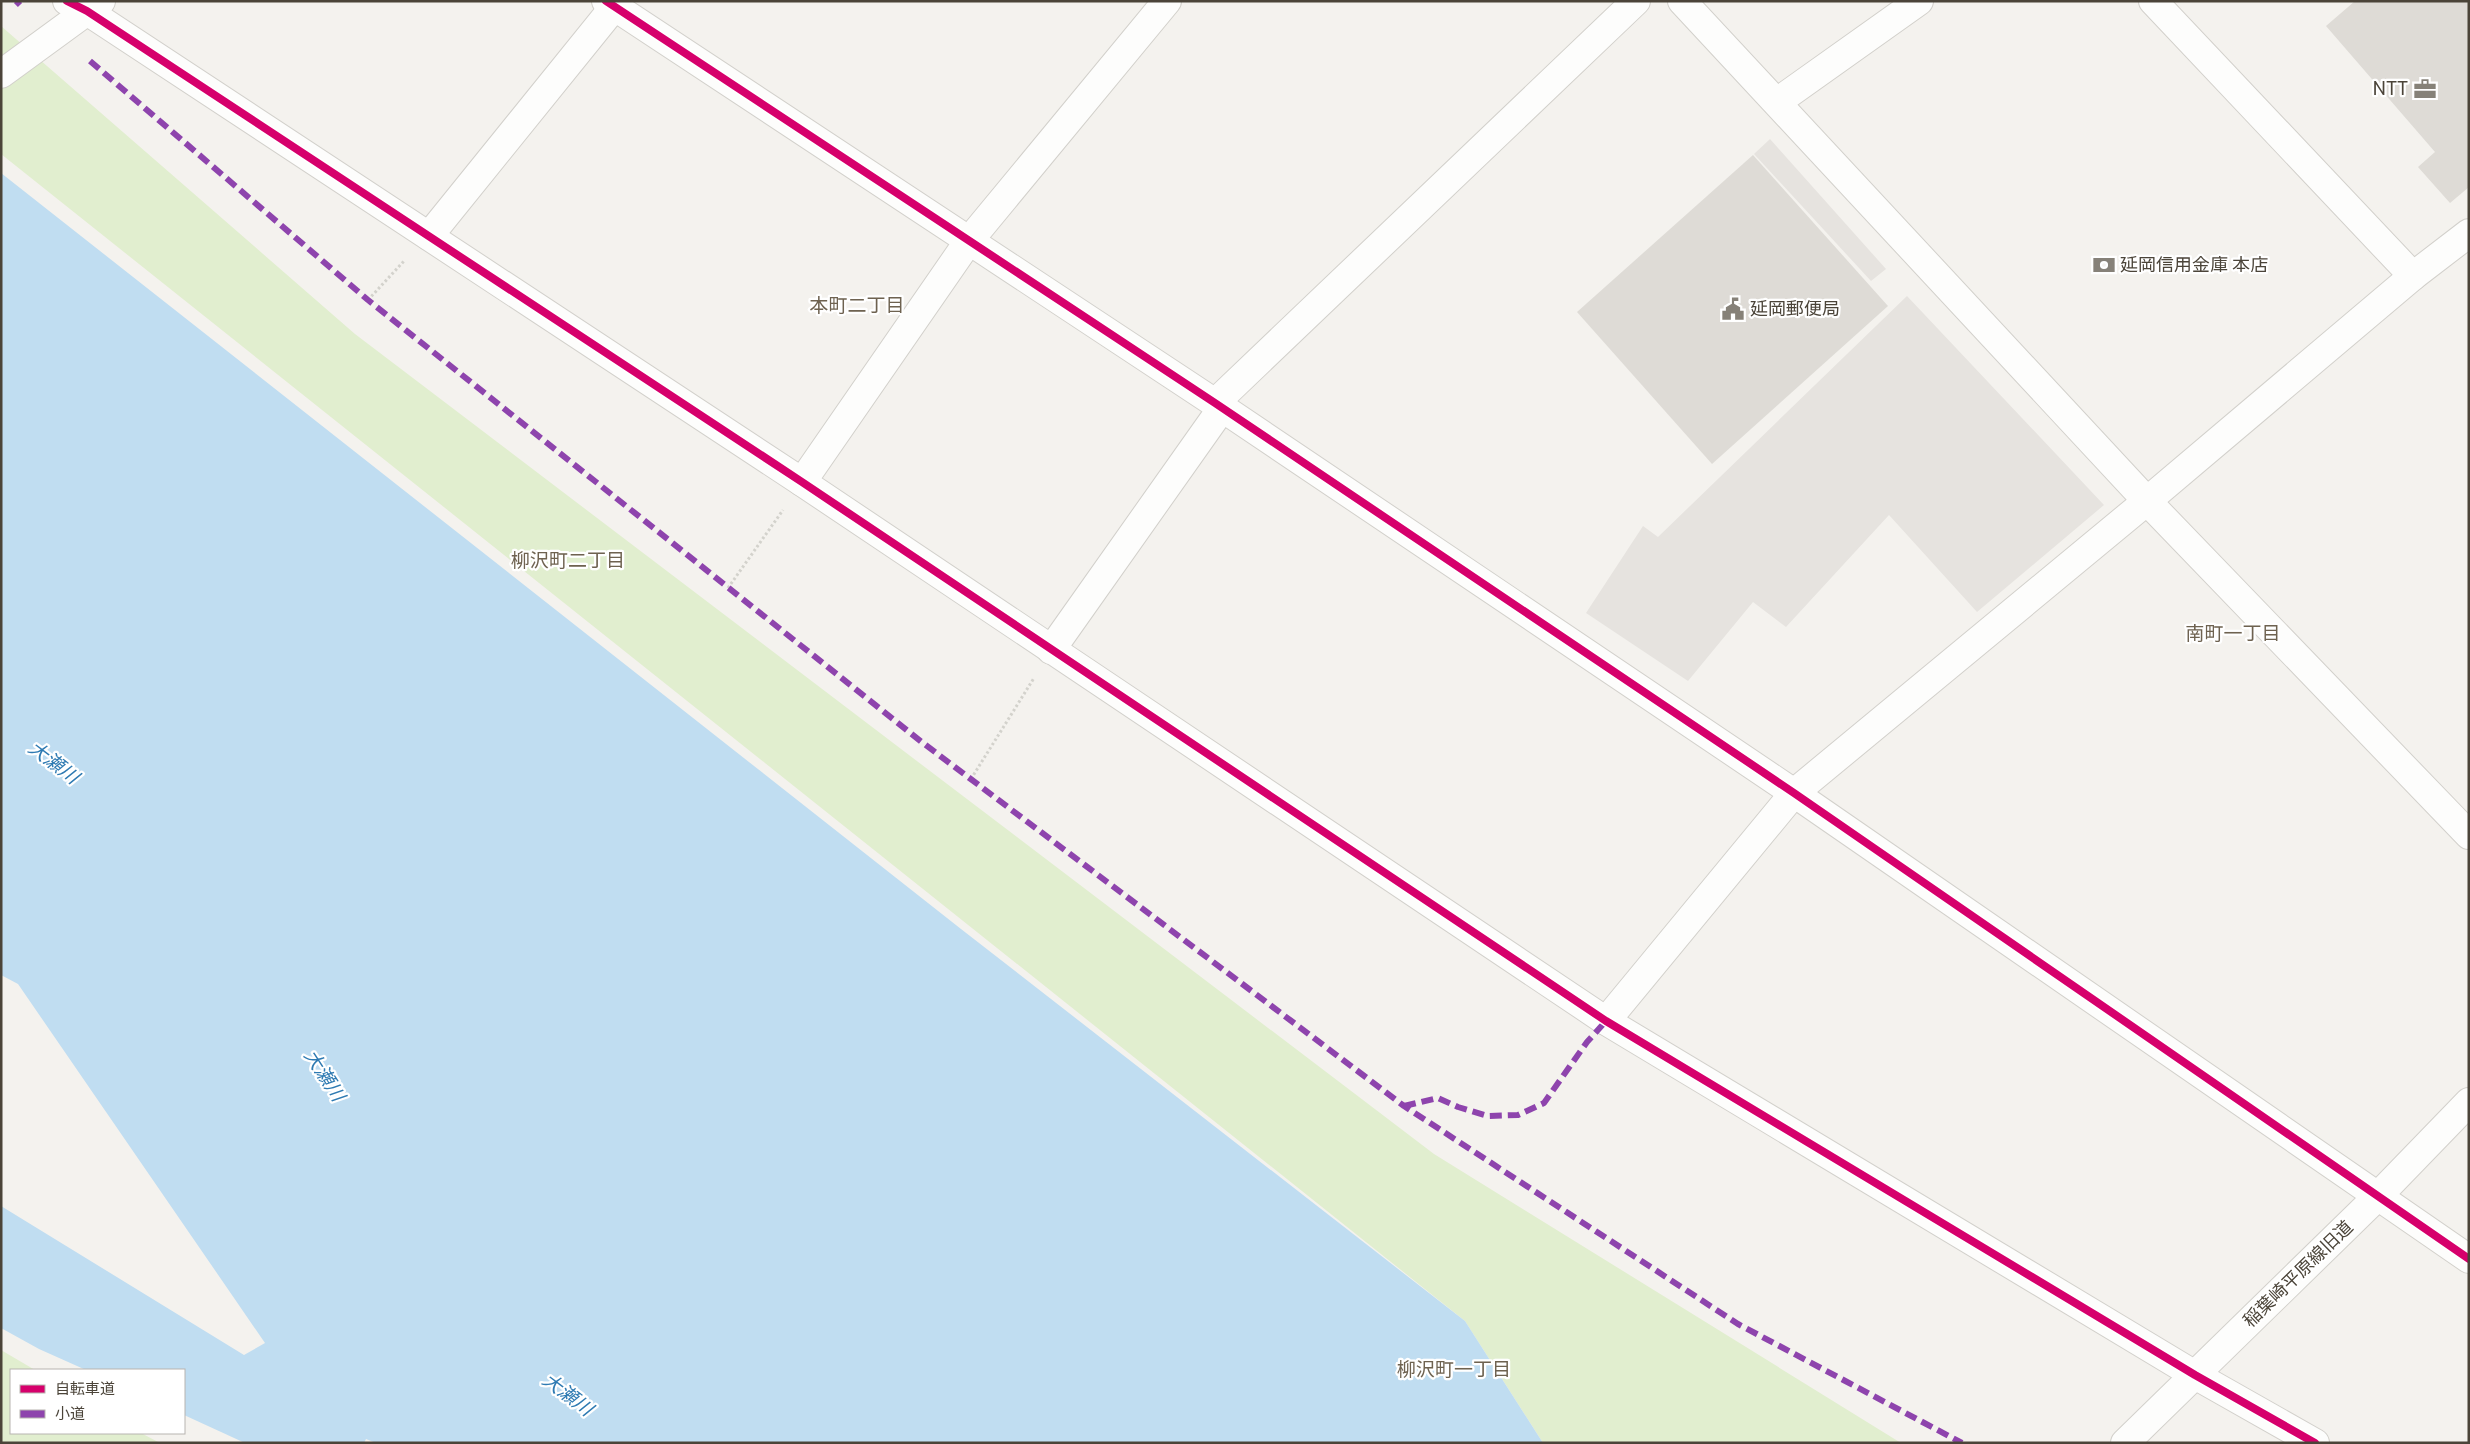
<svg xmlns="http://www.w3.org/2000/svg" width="2470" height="1444" viewBox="0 0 2470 1444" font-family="'Public Sans','Noto Sans JP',sans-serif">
<rect width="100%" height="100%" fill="#f4f2ee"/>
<!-- green -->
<g fill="#e1eecf">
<polygon points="1,26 355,334 1434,1154 1901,1443 1543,1443 1465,1321 1,154"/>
<polygon points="1,1350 35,1370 11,1370 11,1433 141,1433 160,1443 1,1443"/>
</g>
<!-- parking -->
<g fill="#e6e3df">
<polygon points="1770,139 1886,269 1871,281 1754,154"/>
<polygon points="1907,296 2104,505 1977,612 1889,515 1786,627 1753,602 1688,681 1586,613 1643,526 1658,537"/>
</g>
<!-- water -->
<polygon fill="#c0ddf1" points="1,173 961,929 1465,1321 1543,1443 376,1443 366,1439 364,1443 245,1443 184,1415 184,1370 86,1370 39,1349 1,1328 1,1206 244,1355 265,1343 18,984 1,975"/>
<!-- building -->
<g fill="#dedbd6">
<polygon points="2355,1 2469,1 2469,187 2450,203 2418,167 2435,152 2326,26"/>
<polygon points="1753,155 1888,306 1712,464 1577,312"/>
</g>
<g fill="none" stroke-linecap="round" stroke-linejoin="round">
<defs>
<g id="minor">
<polyline points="67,1 87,11 802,482 1606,1021 2195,1375 2315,1443"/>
<polyline points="1682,1 2147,501 2469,835"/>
<polyline points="2153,1 2413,276"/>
<polyline points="1777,102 1919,1"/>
<polyline points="429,236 614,7"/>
<polyline points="1215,403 1636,1"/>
<polyline points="802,482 968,242 1167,1"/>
<polyline points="1051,650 1222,408"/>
<polyline points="1606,1021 1794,793 2147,501 2413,276 2469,233"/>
</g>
<g id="tertiary">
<polyline points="606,1 1215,403 1794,793 2469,1259"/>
<polyline points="1,74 101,1"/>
<polyline points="2125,1443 2377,1197 2469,1102"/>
</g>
</defs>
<!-- minor casing -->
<use href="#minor" stroke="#d2d0cb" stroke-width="30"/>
<!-- tertiary casing -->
<use href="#tertiary" stroke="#d2d0cb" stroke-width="30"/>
<!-- path -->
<g stroke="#d3d2cc" stroke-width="3" stroke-dasharray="2.5 2.5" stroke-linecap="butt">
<polyline points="368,300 404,261"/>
<polyline points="728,588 783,510"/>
<polyline points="971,779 1034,678"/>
</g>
<!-- minor -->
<use href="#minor" stroke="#fdfdfc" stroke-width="28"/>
<!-- tertiary -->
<use href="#tertiary" stroke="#fdfdfc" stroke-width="28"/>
<!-- quiet -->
<g stroke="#8e44ad" stroke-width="6" stroke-dasharray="12 6" stroke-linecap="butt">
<polyline points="16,1 20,5"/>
<polyline points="90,61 368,300 923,743 1404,1106 1738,1324 1962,1443"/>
<polyline points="1404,1106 1438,1098 1458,1107 1488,1116 1518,1115 1544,1103 1587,1042 1606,1021"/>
</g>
<defs>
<g id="cycleway">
<polyline points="67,1 87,11 802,482 1606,1021 2195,1375 2315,1443"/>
<polyline points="606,1 1215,403 1794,793 2469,1259"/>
</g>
</defs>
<!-- cycleway casing -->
<use href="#cycleway" stroke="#fff" stroke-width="11"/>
<!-- cycleway -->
<use href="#cycleway" stroke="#d6006c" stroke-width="8"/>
</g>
<!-- icons -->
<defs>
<symbol id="office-bare" viewBox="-9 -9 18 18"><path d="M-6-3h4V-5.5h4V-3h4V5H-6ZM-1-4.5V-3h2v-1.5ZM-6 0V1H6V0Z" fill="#868178" stroke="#fff" stroke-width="2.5" paint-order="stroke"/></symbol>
<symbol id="bank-bare" viewBox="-9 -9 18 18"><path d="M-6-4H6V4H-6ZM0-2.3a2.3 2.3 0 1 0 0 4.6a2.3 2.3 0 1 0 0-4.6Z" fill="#868178" stroke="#fff" stroke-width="2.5" paint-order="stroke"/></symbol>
<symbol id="civic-bare" viewBox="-9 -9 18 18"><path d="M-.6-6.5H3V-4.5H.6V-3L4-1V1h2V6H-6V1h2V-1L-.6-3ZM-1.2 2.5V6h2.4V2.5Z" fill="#868178" stroke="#fff" stroke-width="2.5" paint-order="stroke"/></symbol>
</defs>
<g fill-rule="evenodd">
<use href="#office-bare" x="2409" y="73" width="32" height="32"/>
<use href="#bank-bare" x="2088" y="249" width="32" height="32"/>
<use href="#civic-bare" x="1717" y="293" width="32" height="32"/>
</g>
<g text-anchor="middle" stroke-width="4.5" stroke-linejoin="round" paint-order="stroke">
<!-- poi labels -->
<g font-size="18" fill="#4b4439" stroke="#fff" text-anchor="start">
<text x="2408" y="95" text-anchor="end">NTT</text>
<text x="2120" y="271">延岡信用金庫 本店</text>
<text x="1750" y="315">延岡郵便局</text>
</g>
<!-- street labels -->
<g font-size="18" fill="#4b4439" stroke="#fff">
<text transform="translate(2298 1274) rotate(-44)" y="6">稲葉崎平原線旧道</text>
</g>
<!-- neighbourhood labels -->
<g font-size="19" fill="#6e6250" stroke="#fff">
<text x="857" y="312">本町二丁目</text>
<text x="568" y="567">柳沢町二丁目</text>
<text x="2233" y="640">南町一丁目</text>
<text x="1454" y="1376">柳沢町一丁目</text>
</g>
<!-- water labels -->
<g font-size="19" font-style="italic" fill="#2e7ab2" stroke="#fff">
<text transform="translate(54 762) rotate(37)" y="7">大瀬川</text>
<text transform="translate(325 1075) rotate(57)" y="7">大瀬川</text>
<text transform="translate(568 1394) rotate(37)" y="7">大瀬川</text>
</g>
</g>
<!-- border -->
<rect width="2470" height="1444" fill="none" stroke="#4b4439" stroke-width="5"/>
<!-- legend -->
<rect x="10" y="1369" width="175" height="65" fill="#ffffff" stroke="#b7b4b0"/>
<rect x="20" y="1385" width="25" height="8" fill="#d6006c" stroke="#b7b4b0"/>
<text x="55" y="1394" font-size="15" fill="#4b4439">自転車道</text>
<rect x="20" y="1410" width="25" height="8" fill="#8e44ad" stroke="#b7b4b0"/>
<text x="55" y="1419" font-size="15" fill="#4b4439">小道</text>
</svg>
